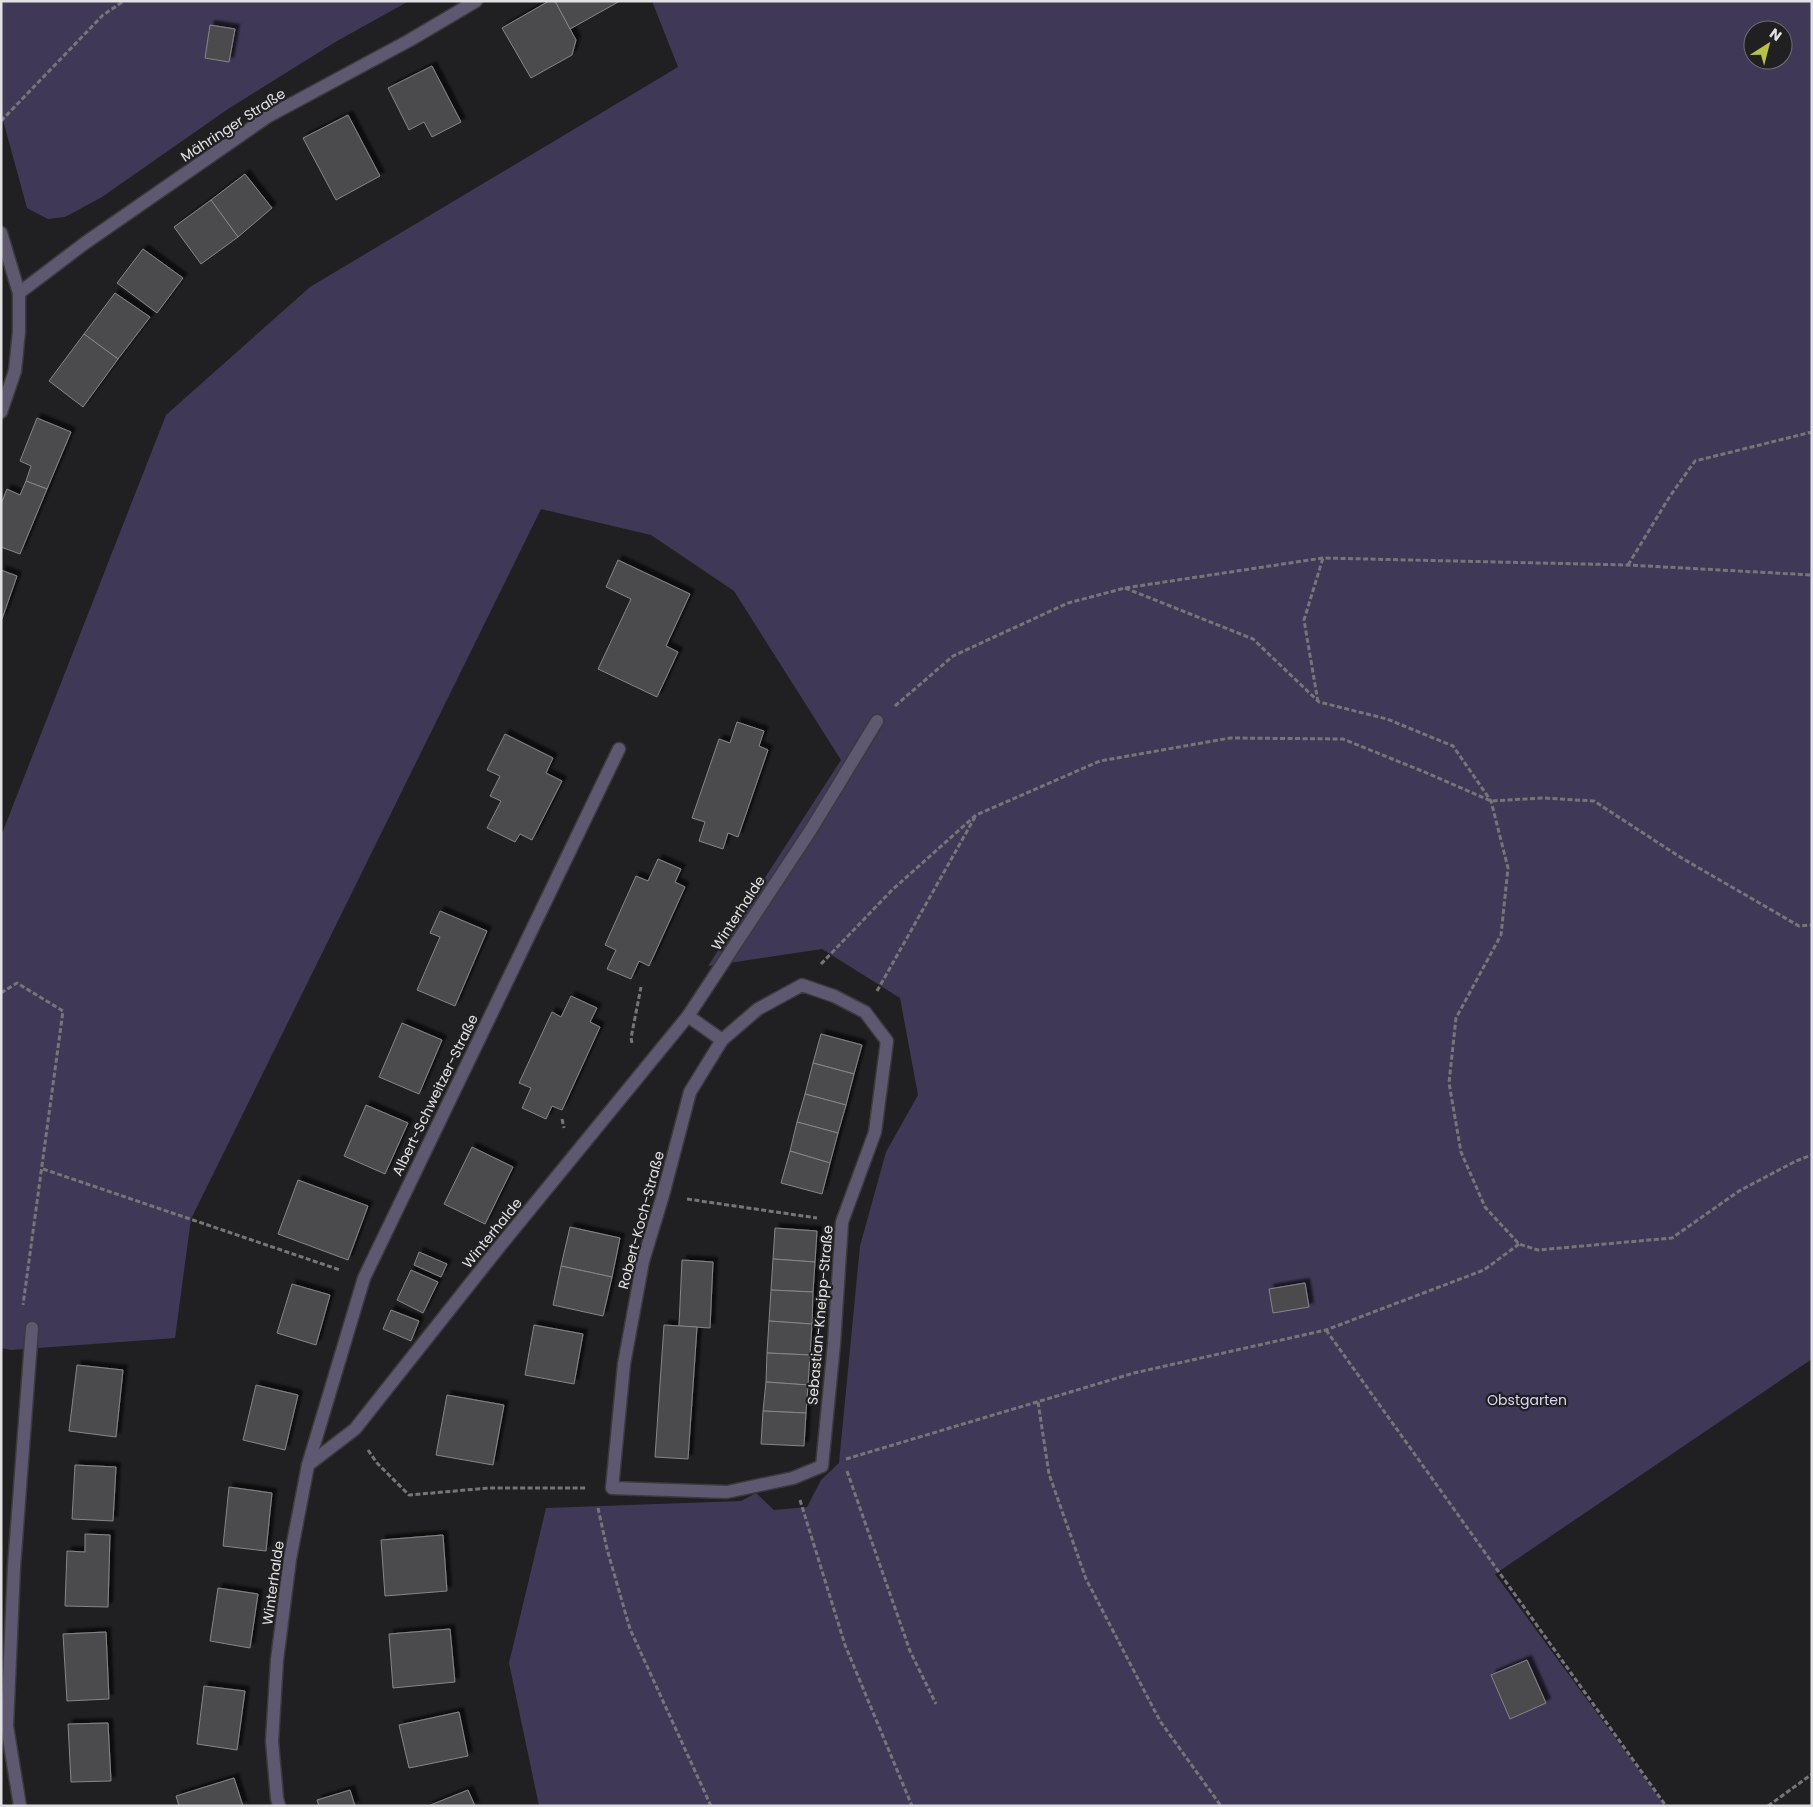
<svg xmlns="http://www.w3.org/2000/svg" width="1813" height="1807" viewBox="0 0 1813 1807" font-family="Poppins,sans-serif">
<defs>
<filter id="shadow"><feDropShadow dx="4.5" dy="-4.5" stdDeviation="1" flood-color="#0009"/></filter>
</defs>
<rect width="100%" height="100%" fill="#202022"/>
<!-- green -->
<g fill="#3f3856" fill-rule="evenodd">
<polygon points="1,1 409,1 337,41 228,109 102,197 65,217 48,219 27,208 1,113"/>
<path d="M652 1H1812V1359L1495 1574 1665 1806H539L509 1663 546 1508 741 1501 756 1493 774 1510 807 1507 821 1480 839 1463 860 1246 886 1152 918 1095 900 998 822 949 708 966 841 760 734 591 651 535 541 509 191 1219 175 1338 11 1350 1 1348V836L166 415 310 287 678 67ZM1753 30H1783V60H1753Z"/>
</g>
<!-- building -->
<g fill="#4c4c4e" stroke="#868588" filter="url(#shadow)">
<polygon points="549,1 555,1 576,40 572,55 531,78 502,28"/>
<polygon points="555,1 620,1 570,29"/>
<polygon points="210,25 235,29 229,62 205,58"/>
<polygon points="432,66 461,122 432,137 424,122 409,130 388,88"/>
<polygon points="348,115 380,176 336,200 303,138"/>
<polygon points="245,174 272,208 238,237 211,200"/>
<polygon points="211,200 238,237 201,264 174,227"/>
<polygon points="143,249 183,278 157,313 117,283"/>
<polygon points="115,293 150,317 118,359 84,334"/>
<polygon points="84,334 118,359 83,407 49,381"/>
<polygon points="37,418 71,432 47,489 26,481 31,466 20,461"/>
<polygon points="26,481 47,489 20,554 1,547 1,504 7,489 20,495"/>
<polygon points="618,560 690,594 666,646 678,652 657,697 598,669 631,599 606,587"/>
<polygon points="1,570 17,576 2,619 1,619"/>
<polygon points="737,722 764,731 759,746 768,750 738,837 728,833 723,849 699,841 705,822 692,818 719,739 730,743"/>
<polygon points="505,734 553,758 546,773 562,781 532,840 520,834 515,842 487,828 501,801 490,796 500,776 487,770"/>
<polygon points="658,859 681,869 675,882 685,887 649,966 639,961 631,979 607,969 616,950 605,945 636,876 648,881"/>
<polygon points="440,911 487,931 455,1006 417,990 440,937 430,933"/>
<polygon points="571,996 597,1008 590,1022 600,1027 562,1110 552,1106 546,1119 522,1108 531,1088 519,1083 552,1012 561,1017"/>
<polygon points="402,1023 442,1040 419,1094 379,1077"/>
<polygon points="821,1034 862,1045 854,1074 813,1063"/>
<polygon points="813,1063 854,1074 846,1105 805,1094"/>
<polygon points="805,1094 846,1105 838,1133 797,1122"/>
<polygon points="366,1105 408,1123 385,1174 344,1156"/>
<polygon points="797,1122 838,1133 830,1163 790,1151"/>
<polygon points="472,1147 513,1167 485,1224 444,1204"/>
<polygon points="790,1151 830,1163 822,1194 781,1183"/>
<polygon points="298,1180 368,1206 348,1260 278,1234"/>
<polygon points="570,1227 620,1238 612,1277 561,1266"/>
<polygon points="775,1228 817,1231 815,1262 773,1259"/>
<polygon points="419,1252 447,1264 441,1277 414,1265"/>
<polygon points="773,1259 815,1262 813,1292 771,1290"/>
<polygon points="682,1260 713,1262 710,1328 679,1326"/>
<polygon points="561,1266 612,1277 603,1316 553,1305"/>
<polygon points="411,1270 438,1282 423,1313 397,1300"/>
<polygon points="1305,1283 1309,1307 1273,1313 1269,1289"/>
<polygon points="292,1284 330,1295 316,1345 277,1333"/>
<polygon points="771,1290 813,1292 812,1324 769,1321"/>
<polygon points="391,1310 419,1321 411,1341 383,1329"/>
<polygon points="769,1321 812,1324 810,1355 767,1353"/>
<polygon points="534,1325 583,1334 574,1384 525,1375"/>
<polygon points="664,1325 697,1327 688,1459 655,1457"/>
<polygon points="767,1353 810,1355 808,1385 766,1382"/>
<polygon points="77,1365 123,1370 116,1437 69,1431"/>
<polygon points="766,1382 808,1385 806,1413 763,1411"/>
<polygon points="256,1385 298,1395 285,1450 243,1440"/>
<polygon points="447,1395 504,1405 493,1465 436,1455"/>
<polygon points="763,1411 806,1413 804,1446 761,1444"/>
<polygon points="75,1465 116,1467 113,1521 72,1519"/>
<polygon points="229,1487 272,1493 266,1551 223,1546"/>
<polygon points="85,1534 110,1535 108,1607 65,1606 67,1551 85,1552"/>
<polygon points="443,1535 447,1591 385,1596 381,1540"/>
<polygon points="218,1588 258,1594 250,1648 210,1641"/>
<polygon points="450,1629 455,1682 393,1688 389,1634"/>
<polygon points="106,1632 109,1699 67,1701 63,1634"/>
<polygon points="1527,1660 1546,1703 1510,1719 1491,1675"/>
<polygon points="204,1686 245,1691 237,1750 197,1744"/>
<polygon points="459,1712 468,1756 409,1768 399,1725"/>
<polygon points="108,1723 111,1781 71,1782 68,1724"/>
<polygon points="234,1778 243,1806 179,1806 176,1796"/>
<polygon points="350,1790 355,1806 319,1806 317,1800"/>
<polygon points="468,1790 475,1806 428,1806"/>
</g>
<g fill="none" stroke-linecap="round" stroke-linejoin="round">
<defs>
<g id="minor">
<polyline points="1,233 19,293 19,331 15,371 1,412"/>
<polyline points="19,293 85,243 267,117 410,40 476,1"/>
<polygon points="802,985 834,996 865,1012 887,1041 875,1132 842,1222 834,1344 822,1466 793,1478 727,1492 612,1488 624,1364 643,1261 663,1195 690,1092 722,1040 758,1009"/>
<polyline points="688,1016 722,1040"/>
<polyline points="308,1465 364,1278 619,749"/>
<polyline points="20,1806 7,1726 14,1567 32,1328"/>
<polyline points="279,1806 277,1798 272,1741 277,1660 290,1559 308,1465 355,1429 500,1246 688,1016 812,828 877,721"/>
</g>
</defs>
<!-- minor casing -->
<use href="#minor" stroke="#3b3b3d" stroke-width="15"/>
<!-- path -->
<g stroke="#767678" stroke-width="3" stroke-dasharray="5 2.5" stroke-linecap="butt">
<polyline points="1,121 103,15 124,1"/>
<polyline points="1628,565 1670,496 1695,461 1812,432"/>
<polyline points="1125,588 1253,639 1319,702 1387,719 1453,746 1491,801 1508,868 1501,935 1456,1018 1449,1083 1461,1152 1485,1207 1519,1244 1538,1250 1672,1238 1739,1191 1796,1161 1812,1155"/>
<polyline points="1318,702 1304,620 1323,558"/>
<polyline points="895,706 953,656 1068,603 1125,588 1323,558 1628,565 1812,575"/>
<polyline points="821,964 892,890 976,815 1100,761 1230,738 1343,739 1422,771 1491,801 1543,798 1594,801 1680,857 1799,926 1812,925"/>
<polyline points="877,991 975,817"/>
<polyline points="1,993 17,983 63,1011 23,1305"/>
<polyline points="632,1043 631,1038 641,987"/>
<polyline points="562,1119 564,1128"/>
<polyline points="43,1169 340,1270"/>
<polyline points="687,1199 817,1218"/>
<polyline points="1326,1330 1666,1806"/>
<polyline points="1038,1402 1049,1474 1086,1579 1160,1721 1221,1806"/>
<polyline points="368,1450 377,1463 409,1495 489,1488 587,1488"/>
<polyline points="846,1459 1134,1373 1326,1330 1484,1270 1519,1244"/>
<polyline points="847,1471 910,1651 936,1704"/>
<polyline points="800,1500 845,1645 912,1806"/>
<polyline points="598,1508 607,1549 630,1629 711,1806"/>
<polyline points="1768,1806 1812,1774"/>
</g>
<!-- minor -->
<use href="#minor" stroke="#5e5971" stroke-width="12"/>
</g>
<g text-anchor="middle" stroke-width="4.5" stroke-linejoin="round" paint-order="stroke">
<!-- street labels -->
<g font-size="14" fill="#e2e2e4" stroke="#202022">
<text transform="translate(233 125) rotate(-33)" y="5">Mähringer Straße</text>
<text transform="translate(738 913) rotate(-57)" y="5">Winterhalde</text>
<text transform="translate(435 1095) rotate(-64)" y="5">Albert-Schweitzer-Straße</text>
<text transform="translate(641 1220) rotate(-75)" y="5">Robert-Koch-Straße</text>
<text transform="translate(492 1233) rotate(-51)" y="5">Winterhalde</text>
<text transform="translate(820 1315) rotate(-85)" y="5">Sebastian-Kneipp-Straße</text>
<text transform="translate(273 1583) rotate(-82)" y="5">Winterhalde</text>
</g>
<!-- park labels -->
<g font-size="14" fill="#dcd6f7" stroke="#202022">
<text x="1527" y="1405">Obstgarten</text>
</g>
</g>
<!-- border -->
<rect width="1813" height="1807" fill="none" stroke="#e2e2e4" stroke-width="5"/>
<!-- north arrow -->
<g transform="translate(1768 45) rotate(36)"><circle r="24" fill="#202022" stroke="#6e6e70"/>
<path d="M0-4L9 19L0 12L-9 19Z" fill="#b7c147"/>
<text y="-8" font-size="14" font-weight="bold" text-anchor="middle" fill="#e2e2e4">N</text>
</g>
</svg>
